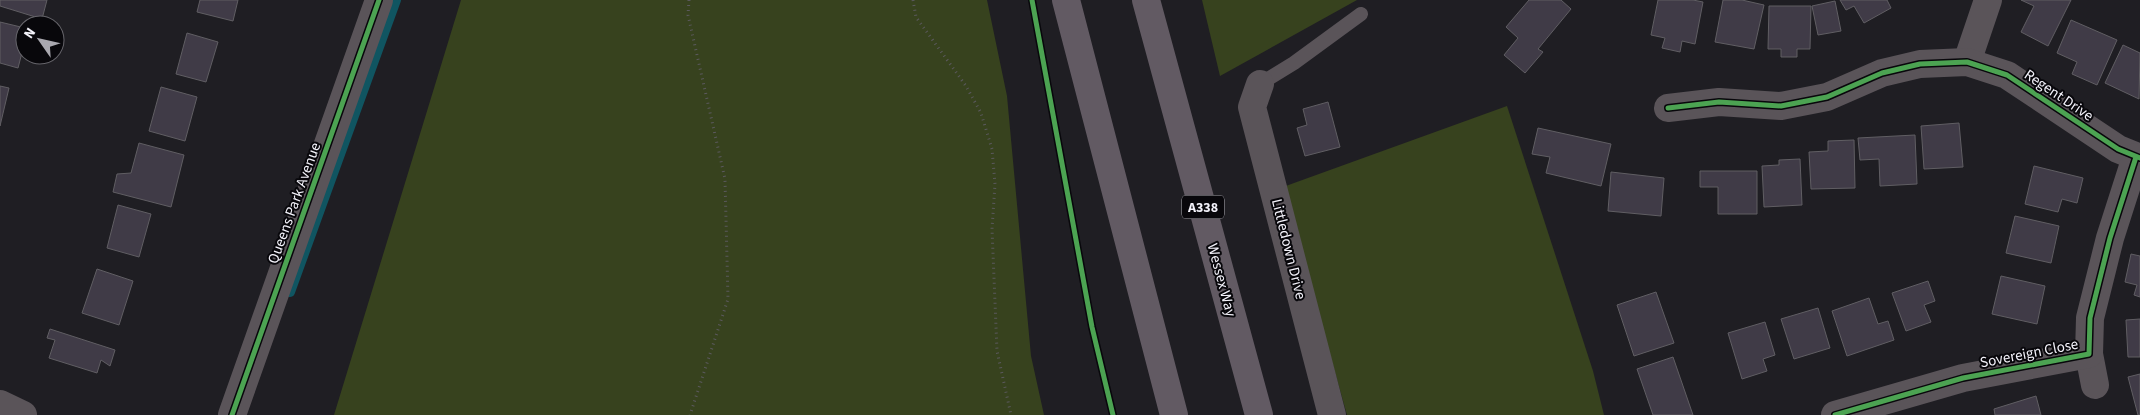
<svg xmlns="http://www.w3.org/2000/svg" width="2140" height="415" viewBox="0 0 2140 415" font-family="'Source Sans 3',sans-serif">
<rect width="100%" height="100%" fill="#1f1e23"/>
<!-- green -->
<g fill="#37421e">
<polygon points="461,0 987,0 1007,96 1031,356 1044,415 334,415"/>
<polygon points="1202,0 1357,0 1220,76"/>
<polygon points="1507,106 1593,371 1604,415 1347,415 1283,187"/>
</g>
<g fill="none" stroke-linecap="round" stroke-linejoin="round">
<!-- stream -->
<polyline stroke="#105561" stroke-width="10" points="290,292 396,0"/>
</g>
<!-- building -->
<g fill="#403b47" stroke="#605e63">
<polygon points="0,0 47,0 42,19 0,6"/>
<polygon points="200,0 238,0 233,21 197,12"/>
<polygon points="1529,0 1561,0 1571,9 1538,49 1543,52 1525,73 1504,55 1518,38 1506,27"/>
<polygon points="1658,0 1693,0 1703,2 1695,44 1682,41 1680,52 1662,48 1665,38 1651,35"/>
<polygon points="1723,0 1742,0 1764,5 1754,49 1715,42"/>
<polygon points="1840,0 1887,0 1891,8 1864,23 1854,6 1846,10"/>
<polygon points="2021,0 2071,0 2048,46 2021,32 2034,6"/>
<polygon points="1835,1 1841,31 1818,35 1812,6"/>
<polygon points="1769,6 1811,6 1810,49 1797,49 1797,57 1781,57 1781,49 1768,49"/>
<polygon points="2071,20 2117,40 2097,85 2072,74 2077,62 2057,53"/>
<polygon points="0,22 25,28 25,41 18,68 0,63"/>
<polygon points="187,33 218,42 206,82 176,74"/>
<polygon points="2123,45 2140,53 2139,99 2105,83"/>
<polygon points="0,86 9,88 0,126"/>
<polygon points="161,87 197,97 185,141 149,131"/>
<polygon points="1328,102 1340,147 1305,156 1297,128 1307,125 1303,109"/>
<polygon points="1959,123 1963,167 1924,169 1921,126"/>
<polygon points="1538,128 1611,144 1601,186 1546,173 1550,157 1532,154"/>
<polygon points="1915,135 1917,184 1880,186 1879,159 1860,160 1858,138"/>
<polygon points="1854,140 1855,188 1811,189 1809,152 1828,151 1828,141"/>
<polygon points="139,143 184,155 171,207 113,192 117,174 131,173"/>
<polygon points="1800,159 1802,205 1764,207 1762,166 1779,165 1779,160"/>
<polygon points="2034,166 2083,178 2077,203 2062,199 2058,212 2025,204"/>
<polygon points="1700,171 1757,171 1757,214 1718,214 1718,187 1700,187"/>
<polygon points="1611,172 1664,178 1661,216 1608,211"/>
<polygon points="118,205 151,214 139,257 107,248"/>
<polygon points="2015,216 2059,226 2051,263 2006,253"/>
<polygon points="2131,254 2140,256 2140,297 2134,295 2137,285 2125,282"/>
<polygon points="97,269 133,281 119,325 82,313"/>
<polygon points="2001,276 2045,286 2037,324 1992,314"/>
<polygon points="1928,281 1935,301 1924,305 1931,322 1906,331 1892,293"/>
<polygon points="1656,292 1674,343 1634,356 1617,305"/>
<polygon points="1869,298 1878,324 1888,321 1894,340 1847,356 1832,311"/>
<polygon points="1818,308 1830,348 1794,359 1781,319"/>
<polygon points="2140,319 2140,357 2128,357 2126,320"/>
<polygon points="1765,322 1775,355 1763,359 1767,371 1742,379 1728,333"/>
<polygon points="50,329 115,350 110,366 101,360 97,373 49,358 55,340 47,338"/>
<polygon points="1673,357 1693,415 1653,415 1637,369"/>
<polygon points="2140,374 2140,415 2138,415 2128,377"/>
<polygon points="2036,396 2041,415 1995,415 1994,409"/>
</g>
<g fill="none" stroke-linecap="round" stroke-linejoin="round">
<!-- path -->
<g stroke="#5b595d" stroke-width="3" stroke-dasharray="1 4" stroke-linecap="butt">
<polyline points="689,0 688,15 725,179 728,299 690,415"/>
<polyline points="913,0 916,17 966,86 981,113 992,149 995,184 992,229 997,351 1011,415"/>
</g>
<!-- lane -->
<polyline stroke="#5a5459" stroke-width="14" points="1260,84 1294,63 1361,14"/>
<!-- street -->
<g stroke="#5a5459" stroke-width="28">
<polyline points="1967,62 1988,0"/>
<polyline points="1260,84 1252,107 1332,415"/>
<polyline points="1668,108 1719,102 1781,106 1827,97 1882,73 1920,64 1967,62 2007,75 2118,149 2140,158"/>
<polyline points="2089,354 2095,385"/>
<polyline points="0,404 23,415"/>
<polyline points="232,415 379,0"/>
<polyline points="1835,415 1963,378 2089,354 2090,318 2110,238 2136,157"/>
</g>
<!-- highway -->
<g stroke="#625a63" stroke-width="28">
<polyline points="1066,0 1174,415"/>
<polyline points="1146,0 1259,415"/>
</g>
<defs>
<g id="cycleway">
<polyline points="1032,0 1092,327 1113,415"/>
<polyline points="1668,108 1719,102 1781,106 1827,97 1882,73 1920,64 1967,62 2007,75 2118,149 2140,158"/>
<polyline points="232,415 379,0"/>
<polyline points="1835,415 1963,378 2089,354 2090,318 2110,238 2136,157"/>
</g>
</defs>
<!-- cycleway casing -->
<use href="#cycleway" stroke="#08070b" stroke-width="8"/>
<!-- cycleway -->
<use href="#cycleway" stroke="#4ca352" stroke-width="5"/>
</g>
<g text-anchor="middle" stroke-width="4" stroke-linejoin="round" paint-order="stroke">
<!-- shield labels -->
<rect fill="#08070b" stroke="#adacb3" stroke-width="1" x="1182" y="195.5" width="42" height="23" rx="4"/>
<g font-size="14" font-weight="bold" fill="#f4f3fb">
<text x="1203" y="212">A338</text>
</g>
<!-- street labels -->
<g font-size="15" fill="#f4f3fb" stroke="#08070b">
<text transform="translate(2059 95) rotate(34)" y="5">Regent Drive</text>
<text transform="translate(294 203) rotate(-70)" y="5">Queens Park Avenue</text>
<text transform="translate(1289 249) rotate(76)" y="5">Littledown Drive</text>
<text transform="translate(1222 280) rotate(75)" y="5">Wessex Way</text>
<text transform="translate(2029 353) rotate(-11)" y="5">Sovereign Close</text>
</g>
</g>
<!-- north arrow -->
<g transform="translate(40 40) rotate(304)"><circle r="24" fill="#08070b" stroke="#66656b"/>
<path d="M0-4L9 19L0 12L-9 19Z" fill="#a9a8af"/>
<text y="-8" font-size="14" font-weight="bold" text-anchor="middle" fill="#f4f3fb">N</text>
</g>
</svg>
